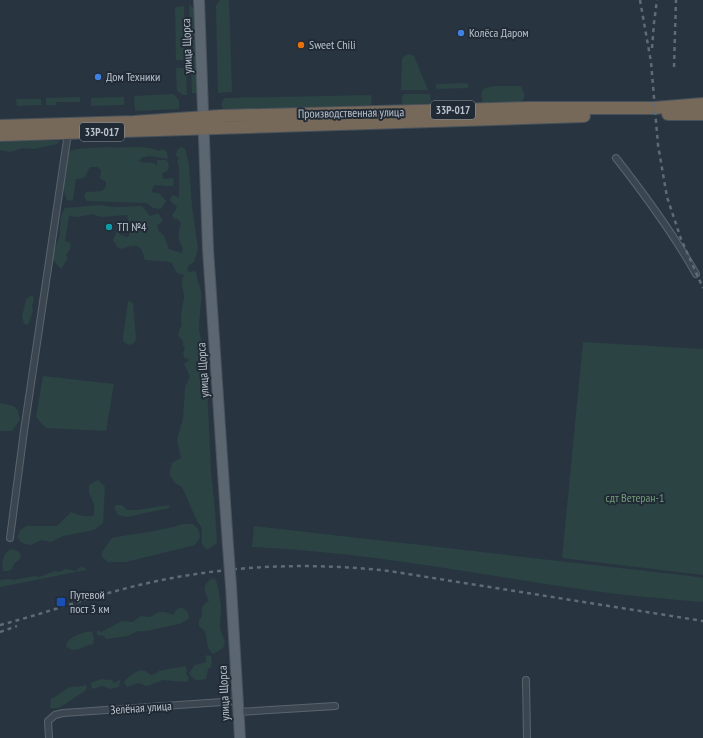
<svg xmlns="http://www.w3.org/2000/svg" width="703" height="738" viewBox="0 0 703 738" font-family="'PT Sans Narrow',sans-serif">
<rect width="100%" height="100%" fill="#283541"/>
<!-- green -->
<g fill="#2b4343">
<polygon points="220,0 229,0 232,92 218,93 216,6"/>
<polygon points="189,4 194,9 197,93 192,93"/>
<polygon points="184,6 186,60 176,60 175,7"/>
<polygon points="409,54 414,56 428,90 401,90 402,60 403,57"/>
<polygon points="176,68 186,68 187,95 183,95 177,91"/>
<polygon points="467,83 469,87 467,88 438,89 436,87 436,84 439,84"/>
<path d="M495 86H521C524 93 527 97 521 102L483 103 481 93 485 88Z"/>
<polygon points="173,94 179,100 179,109 135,111 134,96"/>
<polygon points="404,94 429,94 431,96 430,103 405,105 402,103 402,97"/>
<polygon points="371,95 372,103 370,105 226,110 223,109 221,105 223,100 225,98"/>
<polygon points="80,97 80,102 56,102 56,105 46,105 46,98"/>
<polygon points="124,97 124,105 91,106 91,98"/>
<polygon points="16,99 41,99 41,105 17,106"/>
<polygon points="35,138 41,141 60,141 57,144 34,149 23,148 10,152 0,150 0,140"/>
<path d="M107 147C123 149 145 144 159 151L163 149 167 152 168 159 149 156 141 158 139 162 153 163 157 165V160H166L169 164 168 170 162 174 164 179 174 178 173 186H166L155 185 153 187 152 192 160 194 166 201 161 209 153 208 147 203 87 201 84 197 86 192 102 191 106 187V182L100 178 101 170 97 167H90L84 178 76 179 73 200 68 201C60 192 66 165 68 152L76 149Z"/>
<path d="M181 147 185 149 189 165 192 206 198 249 194 262 189 265 187 270 189 272 196 271C196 279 200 285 201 292 202 304 199 315 199 327 199 336 204 342 201 352L205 356 203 372 207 385 211 471 215 511 217 543 207 550 202 544V528L197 521 182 487 175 483 169 474 172 463 181 458 177 440 183 418 185 388 190 376 184 364 188 361 189 358 185 359 183 353 185 349 183 345V341L178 335 180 328 182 326C179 317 183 307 184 297 184 288 179 286 184 275L177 273 171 262 145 260C144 258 144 254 142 251 139 243 128 246 122 249L117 247 113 240 117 231 121 235 128 237 131 231 127 215 101 217 92 214 79 217 69 216 65 241 71 243 70 249 66 255 68 258 61 269 53 260 52 255 59 238 61 216 65 208 99 205 112 207 142 206 150 216 158 213 163 221 157 225 159 231 164 236 169 249 182 253 183 248C177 239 178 233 181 223L177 219 173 218 172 215 176 210 177 206 171 202 170 198 174 195 179 198V166L177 162 179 158 176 156 177 150Z"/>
<polygon points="30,296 33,296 34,301 32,305 33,311 28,325 24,324 22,317 26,299"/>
<polygon points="130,301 133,303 136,337 135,342 131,345 127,344 123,341 123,337 128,302"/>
<polygon points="583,342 703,349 703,575 562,558"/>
<polygon points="43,376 114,384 106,431 46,428 36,417"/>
<polygon points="0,403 14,406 18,411 20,420 12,431 0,431"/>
<path d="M98 480 105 487 103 523 94 530 63 536 51 542 42 540 30 545 22 543 17 537 20 531 26 526H57L71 512C79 515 87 518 94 515V504L89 493V485Z"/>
<polygon points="116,505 122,505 127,510 137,510 169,505 169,508 127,517 118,515 114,508"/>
<path d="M182 524H193L198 529 200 537 195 545 126 562H108L102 557V552L112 538C136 533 159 532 182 524Z"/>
<path d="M254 526 690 576 703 578V602C667 599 630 596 594 591 480 575 367 552 252 547Z"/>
<path d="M10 549C16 550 21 551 21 558L14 564 12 569 8 571H3C1 563 3 554 10 549Z"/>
<polygon points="80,567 86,568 86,570 0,587 0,580 9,579 13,580 35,576 39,577 55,571 59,572 66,569 76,571"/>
<path d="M212 578 216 580 219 591 221 608 220 628 225 643 223 648 213 654 208 648 205 631 199 626V621L202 616C201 609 202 604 209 601 205 590 200 588 212 578Z"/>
<polygon points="181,607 188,612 189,619 179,624 147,631 138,631 128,636 106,639 104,636 97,635 97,630 101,632 122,621 133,622 141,616 150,617 159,612 165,612 173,615 176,610"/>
<path d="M92 631 94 639 93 644C80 646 80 654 66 647 67 636 82 633 92 631Z"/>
<path d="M206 655 211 656 212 661 211 667 208 669 206 679C199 681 193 681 189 673L195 665 206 662Z"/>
<path d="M185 666 187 670 186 674 189 678 187 682 163 680 147 686 138 683 127 687 124 682C128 677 138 668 145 671 146 671 151 675 151 675L155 674 159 671Z"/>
<polygon points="101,679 112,680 114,683 120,680 119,687 110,689 103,686 92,689 91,683"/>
<path d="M85 685 87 686 86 690 59 708H50L51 699C57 696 62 692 68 688 74 685 80 688 85 685Z"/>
</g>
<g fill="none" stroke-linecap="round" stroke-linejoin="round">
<defs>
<g id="street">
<path d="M616 158C645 195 673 233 696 274"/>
<polyline points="10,538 24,431 68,133"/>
<polyline points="526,680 527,738"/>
<polyline points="238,712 335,706"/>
<polyline points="49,738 48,721 55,715 63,713 237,701"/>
</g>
<g id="primary">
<polyline points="199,0 208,249 228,546"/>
<polyline points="231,586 240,738"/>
</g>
<g id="highway">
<polyline points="668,114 703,114"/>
<polyline points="0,126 134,122 221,116 529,108 654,108 703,104"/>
<polyline points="0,135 584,116"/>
</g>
</defs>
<!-- street casing -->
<use href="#street" stroke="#5a646e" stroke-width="8"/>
<!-- primary casing -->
<use href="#primary" stroke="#49525d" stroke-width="12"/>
<!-- highway casing -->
<use href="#highway" stroke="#47515b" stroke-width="14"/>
<!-- street -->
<use href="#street" stroke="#3c4651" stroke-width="6"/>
<!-- primary -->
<use href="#primary" stroke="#5b6670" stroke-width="10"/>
<!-- highway -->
<use href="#highway" stroke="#76695a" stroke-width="12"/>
<!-- rail -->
<g stroke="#5f6b77" stroke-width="2.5" stroke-dasharray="4 4" stroke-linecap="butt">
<polyline points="640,0 651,62 658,145 667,197 681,239 703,288"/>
<polyline points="652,48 654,23 657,0"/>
<polyline points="674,67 676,0"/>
<path d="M0 625C50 612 98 594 148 583 228 565 309 562 389 571L703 621"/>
<polyline points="0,632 17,626"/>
</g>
<defs>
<polyline id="primary-bridge" points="228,546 231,586"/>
</defs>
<!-- primary-bridge casing -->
<use href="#primary-bridge" stroke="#49525d" stroke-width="12" stroke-linecap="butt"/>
<!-- primary-bridge -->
<use href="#primary-bridge" stroke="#5b6670" stroke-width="10"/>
</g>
<!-- markers -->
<g fill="#3f7fe0" stroke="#212b36" stroke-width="1.5">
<circle cx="461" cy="33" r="4"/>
<circle cx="98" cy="77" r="4"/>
</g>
<circle fill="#e8710a" stroke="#212b36" stroke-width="1.5" cx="301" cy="45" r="4"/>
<circle fill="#0f9aa8" stroke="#212b36" stroke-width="1.5" cx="109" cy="227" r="4"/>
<rect fill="#1a4fb4" stroke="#212b36" stroke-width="1.5" x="56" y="597" width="10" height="10" rx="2"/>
<g text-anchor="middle" stroke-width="4" stroke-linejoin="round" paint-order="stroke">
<!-- shield labels -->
<g fill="#212b36" stroke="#8b949e" stroke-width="1">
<rect x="431" y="101" width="44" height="18" rx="3"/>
<rect x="80" y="123" width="44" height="18" rx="3"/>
</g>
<g font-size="11" font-weight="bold" fill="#b9c1cb">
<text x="453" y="114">33Р-017</text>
<text x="102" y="136">33Р-017</text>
</g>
<!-- poi labels -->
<g font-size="12" fill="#b9c1cb" stroke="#212b36" text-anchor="start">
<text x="469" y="37">Колёса Даром</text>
<text x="309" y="49">Sweet Chili</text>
<text x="106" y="81">Дом Техники</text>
<text x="117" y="231">ТП №4</text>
<text x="70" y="599">Путевой<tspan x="70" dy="14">пост 3 км</tspan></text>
</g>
<!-- street labels -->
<g font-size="12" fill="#b9c1cb" stroke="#212b36">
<text transform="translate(187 46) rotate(-92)" y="4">улица Щорса</text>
<text transform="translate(351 113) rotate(-1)" y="4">Производственная улица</text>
<text transform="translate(203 370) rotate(-94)" y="4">улица Щорса</text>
<text transform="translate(224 693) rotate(-93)" y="4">улица Щорса</text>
<text transform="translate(141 708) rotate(-4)" y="4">Зелёная улица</text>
</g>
<!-- park labels -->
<g font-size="12" fill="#729a78" stroke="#212b36">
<text x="635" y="502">сдт Ветеран-1</text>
</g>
</g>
</svg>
